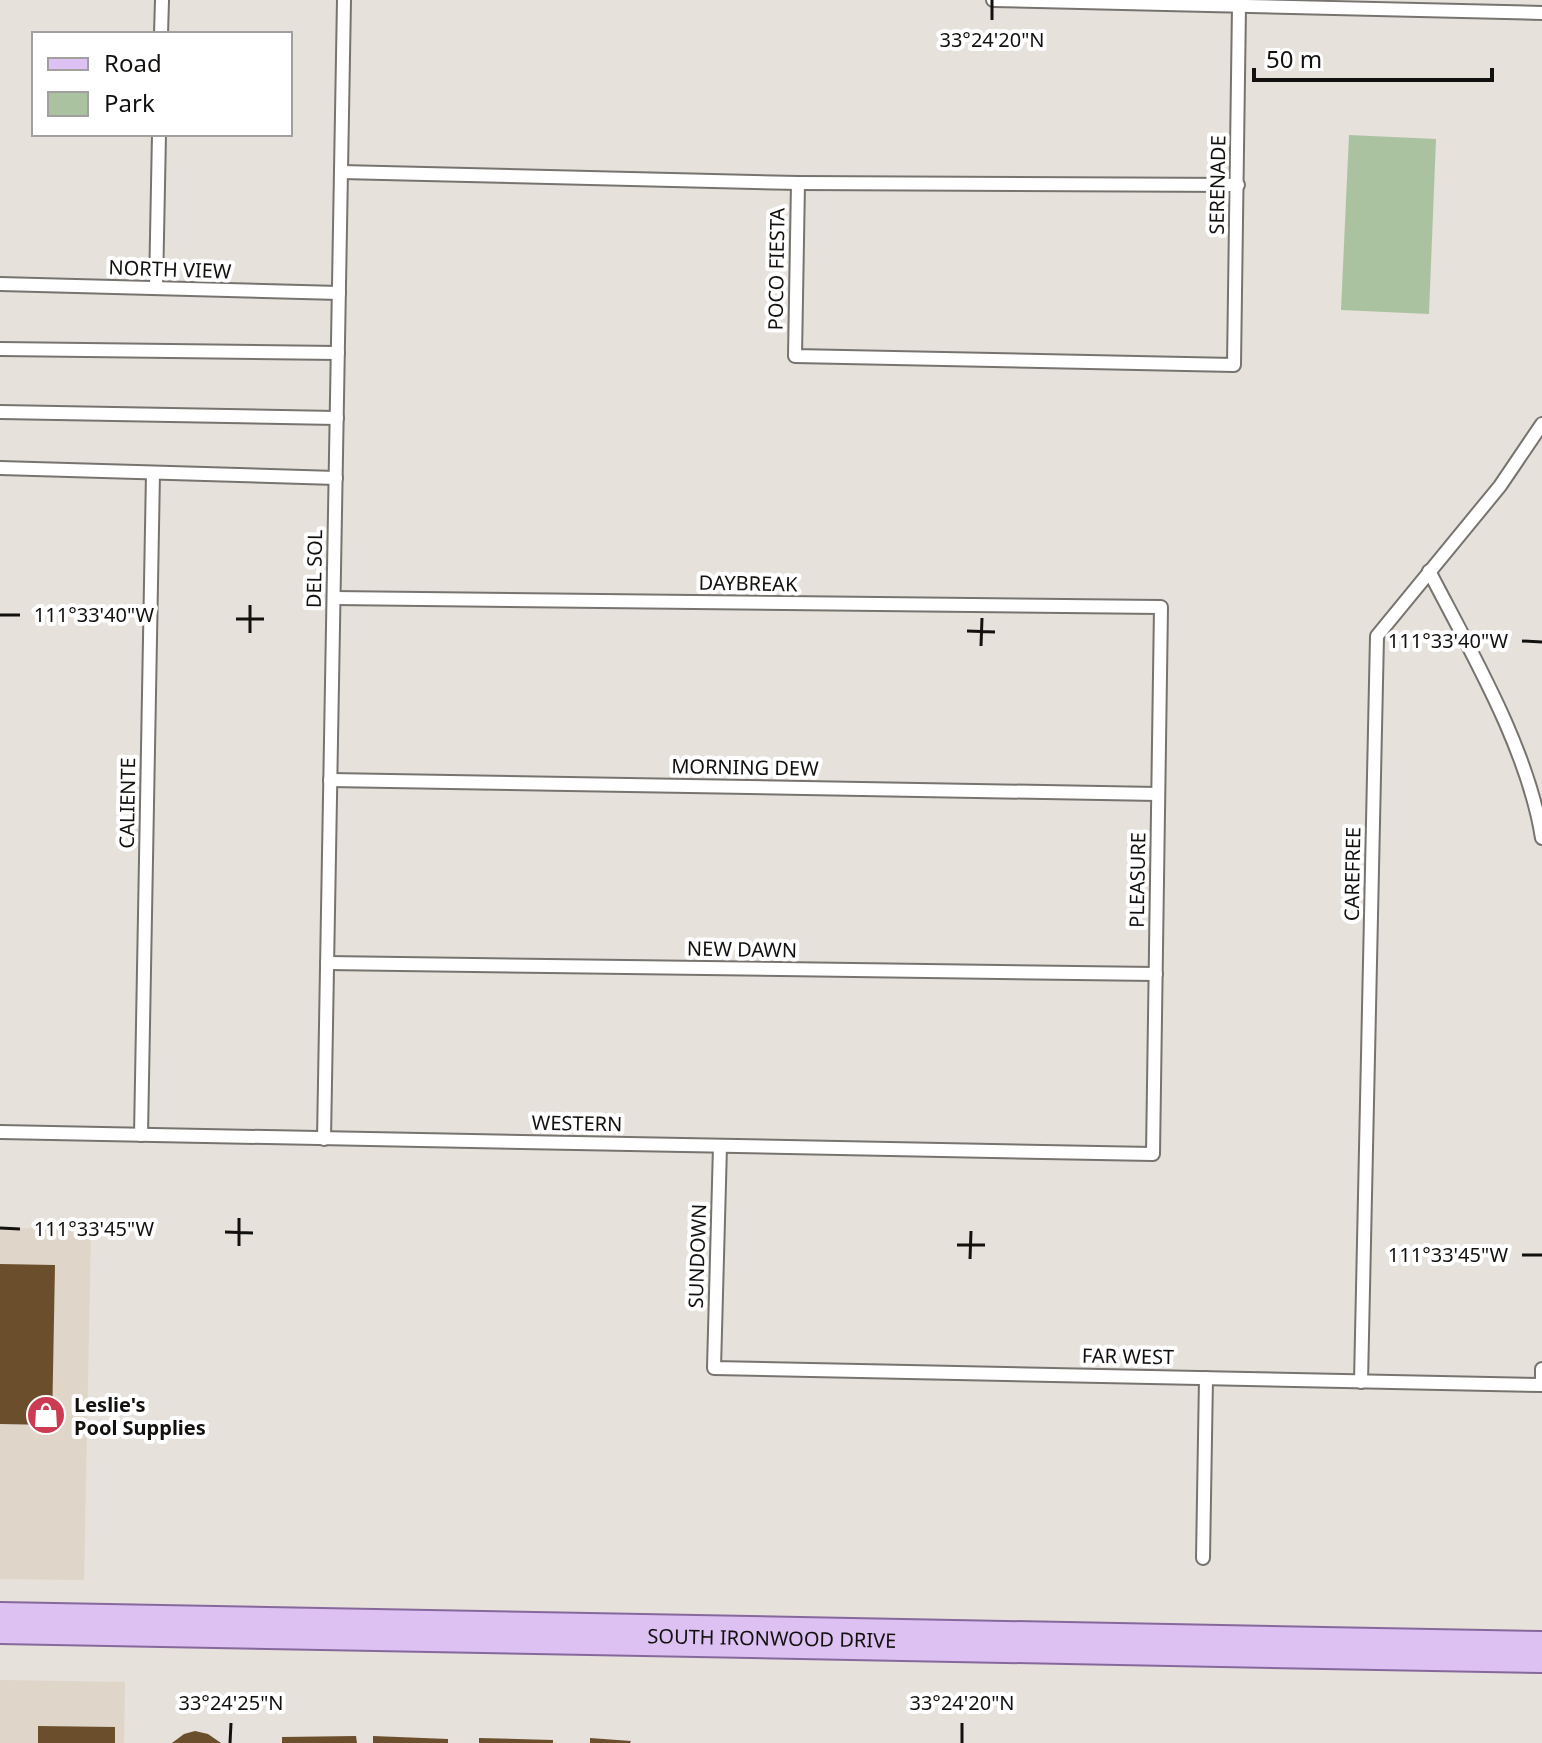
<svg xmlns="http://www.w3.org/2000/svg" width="1542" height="1743" viewBox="0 0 1542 1743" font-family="'Noto Sans',sans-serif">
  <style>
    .built { fill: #dfd5c9 }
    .green { fill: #abc2a1 }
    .building { fill: #6b4f2c }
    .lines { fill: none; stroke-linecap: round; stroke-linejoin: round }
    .lane-casing { stroke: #77736e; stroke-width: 16 }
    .primary-casing { stroke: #86689d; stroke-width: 44 }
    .lane { stroke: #fff; stroke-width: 12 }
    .primary { stroke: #dcc1f2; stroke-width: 40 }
    .ticks { fill: none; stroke: #13110f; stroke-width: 3 }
    .labels { text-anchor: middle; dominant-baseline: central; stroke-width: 8; stroke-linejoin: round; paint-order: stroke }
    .street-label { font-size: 20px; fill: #13110f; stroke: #fff }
    .poi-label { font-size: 20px; font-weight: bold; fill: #13110f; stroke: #fff; text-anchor: start }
    .ticks-label { font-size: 20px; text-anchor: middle; fill: #13110f; stroke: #fff; stroke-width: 8; stroke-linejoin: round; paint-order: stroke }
  </style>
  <rect width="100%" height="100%" fill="#e6e1db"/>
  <g class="built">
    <polygon points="0,1228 91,1229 84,1580 0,1579"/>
    <polygon points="0,1680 125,1682 124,1743 0,1743"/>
  </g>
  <polygon class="green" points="1349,135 1436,139 1429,314 1341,310"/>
  <g class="building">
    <polygon points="0,1264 55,1265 52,1425 0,1424"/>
    <polygon points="38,1726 115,1727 115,1743 38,1743"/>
    <polygon points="195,1731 208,1734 221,1743 172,1743 184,1734"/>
    <polygon points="356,1736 357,1743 282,1743 282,1737"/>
    <polygon points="373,1736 448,1739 448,1743 373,1743"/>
    <polygon points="479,1738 553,1740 553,1743 479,1743"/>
    <polygon points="590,1738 631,1741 630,1743 590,1743"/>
  </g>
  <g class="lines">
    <g class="lane-casing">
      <g id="lane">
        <polyline points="993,0 1542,13"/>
        <polyline points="161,34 162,0"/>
        <polyline points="341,172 798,183 1238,185"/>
        <polyline points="798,183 795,356 1234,365 1239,6"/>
        <polyline points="0,284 339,293"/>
        <polyline points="156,288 159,134"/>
        <polyline points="0,349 338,353"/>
        <polyline points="0,412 337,418"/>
        <polyline points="0,468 336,478"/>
        <path d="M1429,571C1471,652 1528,749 1542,838"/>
        <polyline points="330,780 1158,794"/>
        <polyline points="327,963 1156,974"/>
        <polyline points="0,1132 1153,1154 1161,607 334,598"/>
        <polyline points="141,1135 153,473"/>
        <polyline points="324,1139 344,0"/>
        <polyline points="720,1146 714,1368 1542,1385 1542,1369"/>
        <polyline points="1361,1382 1377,636 1500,486 1542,424"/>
        <polyline points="1203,1558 1206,1378"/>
      </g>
    </g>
    <g class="primary-casing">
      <g id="primary">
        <path id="s1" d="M0,1623L1542,1652"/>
      </g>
    </g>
    <use href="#lane" class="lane"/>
    <use href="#primary" class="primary"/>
  </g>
  <path class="ticks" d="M992,20V0M0,615H20M236,619H264M967,631L995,632M250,633V605M1522,641L1542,642M981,646L982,618M0,1228L20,1229M225,1232L253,1233M957,1245H985M239,1246V1218M1522,1255H1542M970,1259L971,1231M230,1743L231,1723M962,1743V1723"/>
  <defs>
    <g id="shop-disc" transform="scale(2)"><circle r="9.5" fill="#cb3b52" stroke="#fff"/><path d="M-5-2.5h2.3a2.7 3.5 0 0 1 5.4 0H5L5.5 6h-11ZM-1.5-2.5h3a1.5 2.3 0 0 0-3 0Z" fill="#fff"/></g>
  </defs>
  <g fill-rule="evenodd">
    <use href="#shop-disc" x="46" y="1415"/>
  </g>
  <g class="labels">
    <g class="street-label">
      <text transform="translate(1217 185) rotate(-89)">SERENADE</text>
      <text transform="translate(170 269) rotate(2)">NORTH VIEW</text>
      <text transform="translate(776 269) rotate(-89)">POCO FIESTA</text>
      <text transform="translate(314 569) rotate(-89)">DEL SOL</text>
      <text transform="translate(748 583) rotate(1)">DAYBREAK</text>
      <text transform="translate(745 767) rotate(1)">MORNING DEW</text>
      <text transform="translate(127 803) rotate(-89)">CALIENTE</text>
      <text transform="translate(1352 874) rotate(-89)">CAREFREE</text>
      <text transform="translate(1137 880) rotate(-89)">PLEASURE</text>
      <text transform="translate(742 949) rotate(1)">NEW DAWN</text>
      <text transform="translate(577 1123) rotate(1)">WESTERN</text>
      <text transform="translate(697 1256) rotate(-88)">SUNDOWN</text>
      <text transform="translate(1128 1356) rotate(1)">FAR WEST</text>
      <text stroke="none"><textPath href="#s1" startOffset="772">SOUTH IRONWOOD DRIVE</textPath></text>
    </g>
    <g class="poi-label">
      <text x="74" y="1404">Leslie's<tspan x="74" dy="23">Pool Supplies</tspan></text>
    </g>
  </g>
  <g class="ticks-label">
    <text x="992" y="47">33°24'20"N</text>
    <text x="94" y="622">111°33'40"W</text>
    <text x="1448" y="648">111°33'40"W</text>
    <text x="94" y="1236">111°33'45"W</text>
    <text x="1448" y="1262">111°33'45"W</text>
    <text x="231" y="1710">33°24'25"N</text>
    <text x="962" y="1710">33°24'20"N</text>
  </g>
  <rect x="32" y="32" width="260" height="104" fill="#ffffff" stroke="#a1a09f" stroke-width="2"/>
  <rect x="48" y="58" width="40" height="12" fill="#dcc1f2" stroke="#a1a09f" stroke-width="2"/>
  <text x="104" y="72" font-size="24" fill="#13110f">Road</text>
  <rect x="48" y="92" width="40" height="24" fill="#abc2a1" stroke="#a1a09f" stroke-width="2"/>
  <text x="104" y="112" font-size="24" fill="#13110f">Park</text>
  <path d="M1254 68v12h238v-12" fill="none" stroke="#13110f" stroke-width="4"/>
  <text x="1266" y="68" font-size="24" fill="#13110f" stroke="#ffffff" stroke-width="6" paint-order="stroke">50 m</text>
</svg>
